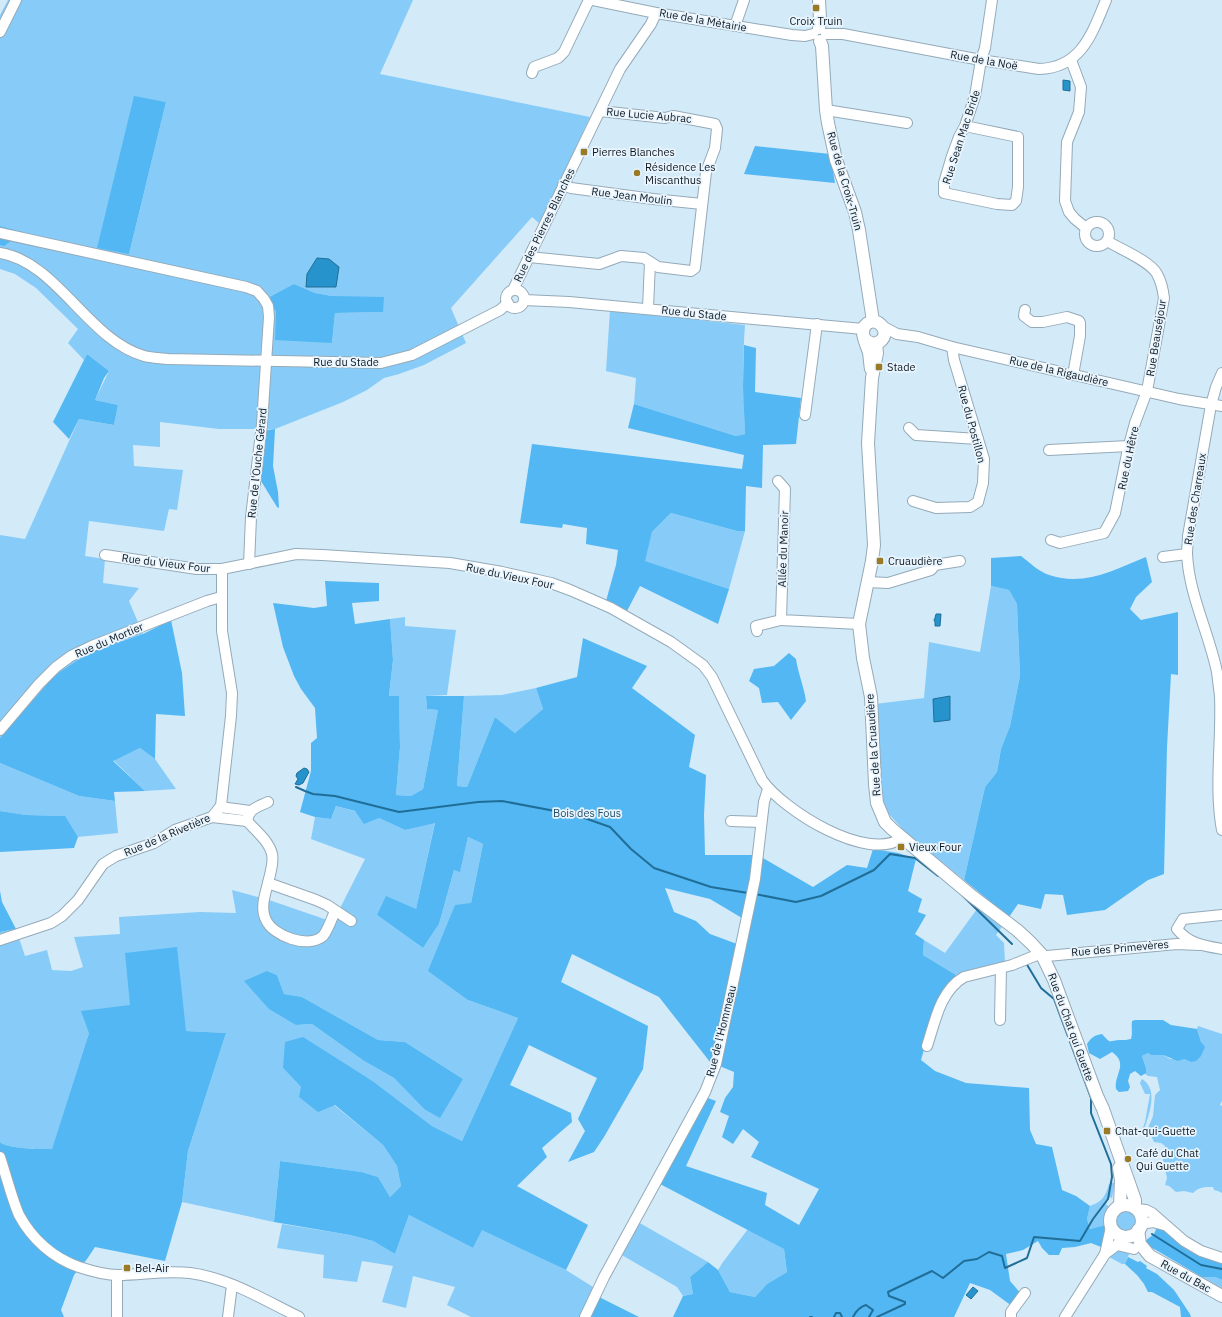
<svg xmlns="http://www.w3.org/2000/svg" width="1222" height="1317" viewBox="0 0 1222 1317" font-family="'IBM Plex Sans',sans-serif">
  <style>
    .green { fill: #87ccf8; fill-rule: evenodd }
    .forest { fill: #52b7f2 }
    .water { fill: #2693cc; stroke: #206e98 }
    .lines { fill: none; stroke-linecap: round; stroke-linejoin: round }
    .stream { stroke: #206e98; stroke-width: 2 }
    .minor-casing { stroke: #95aab8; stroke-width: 12 }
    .major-casing { stroke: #95aab8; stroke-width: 14 }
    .minor { stroke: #fff; stroke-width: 10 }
    .major { stroke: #fff; stroke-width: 12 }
    .poi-dot { fill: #9a7a24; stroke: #e8f5ff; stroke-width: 1.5 }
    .labels { text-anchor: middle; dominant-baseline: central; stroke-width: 3.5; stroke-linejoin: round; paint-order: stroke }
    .street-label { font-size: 11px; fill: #11191f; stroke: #e8f5ff }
    .poi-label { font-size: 11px; fill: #11191f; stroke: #e8f5ff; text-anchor: start }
    .park-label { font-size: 11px; fill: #244e67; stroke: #e8f5ff }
  </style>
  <rect width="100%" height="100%" fill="#d3eaf9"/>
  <g class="green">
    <path d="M8,0H413L380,74L590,117L540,224L532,217L451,308L466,343L424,365L399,374L384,378L367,390L343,402L275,429H219L160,422V447L133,445L134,466L183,470L177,510L169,509L164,531L89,521L85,556L105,559L103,583L139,588L129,601L143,634L90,652L55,675L0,738V535L25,539L79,419L114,425L118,405L95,400L109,371L87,354L84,360L68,343L78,329L36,288L15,274L0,269V245H4L22,232L0,226V15ZM134,97L166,102L129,254ZM294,284L315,293L332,296L383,312L335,313L332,343L277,325L276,312Z"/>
    <path d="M610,310L745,325C742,362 744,398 745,434L736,436L634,404L636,378L606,371Z"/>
    <polygon points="671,513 737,531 745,531 729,589 644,561 652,532"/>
    <polygon points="991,586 1009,590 1017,604 1020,676 1010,726 1001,749 997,772 985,787 964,880 905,832 888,813 878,786 875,704 924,698 929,642 980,652"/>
    <polygon points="405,617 405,626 456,630 447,695 426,696 427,709 438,710 423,789 411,796 396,795 400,747 399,696 389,697 393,660 390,619"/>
    <polygon points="536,688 543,709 515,733 495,717 467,787 457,786 464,696 502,695"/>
    <polygon points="140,748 155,759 176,789 145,791 113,760"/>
    <polygon points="0,763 79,796 115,801 118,833 78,837 64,816 26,815 0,811"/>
    <path d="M336,806L379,818L405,830L435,822L416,909L377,915L423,948L439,924L454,870L460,871L468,837L483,844L471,903L468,1000L518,1018L462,1141L432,1126L374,1082L343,1064L283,1068L301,1087L334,1105L383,1145L397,1166L401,1186L390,1197L378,1177L362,1172L280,1161L274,1222L182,1202L188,1151L226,1033L186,1031L131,1005L89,1033L52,1150C41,1149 7,1149 0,1142V932L16,929L25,956L47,950L52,970L71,971L83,967L74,937L120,934L119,917L200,912L236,913L232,890L269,900L333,922L365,859L311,839L315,817L331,819ZM267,971L277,975L284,994L302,997L378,1040L405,1042L463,1079L424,1109L394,1078L364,1061L312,1024L296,1025Z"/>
    <polygon points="985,898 1009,917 996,935 1004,943 1005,963 956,975 923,955 924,940 945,953"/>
    <path d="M1198,1026L1222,1034V1101L1220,1105L1222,1106V1193L1218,1191L1214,1190L1213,1187C1204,1187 1199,1187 1193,1193L1184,1191L1176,1192L1169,1186L1165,1185L1167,1178L1163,1160L1165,1146L1161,1143L1154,1142L1149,1131L1148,1128L1153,1116L1155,1095L1160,1090L1157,1077L1148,1076L1144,1073L1146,1068L1142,1056L1148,1053L1151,1055H1163L1170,1059H1184L1191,1062L1201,1042L1197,1029Z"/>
    <path d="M1142,1079C1160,1090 1148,1117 1143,1133H1141L1145,1122L1150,1094H1145L1140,1083Z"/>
    <path d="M1115,1182L1112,1198L1109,1197L1106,1204L1110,1208L1106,1215L1105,1225L1090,1229L1087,1219L1090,1206C1103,1201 1105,1197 1109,1184Z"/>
    <circle cx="1126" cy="1221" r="12"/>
    <polygon points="409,1215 473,1248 482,1229 566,1270 593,1287 591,1292 597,1296 588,1317 471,1317 447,1305 455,1287 413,1276 406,1308 382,1302 393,1266 362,1261 357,1282 323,1278 324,1255 277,1248 282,1224 350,1235 373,1241 395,1254"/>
    <polygon points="638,1222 708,1262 690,1277 693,1294 683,1296 677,1287 620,1254"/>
    <polygon points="748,1229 784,1249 787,1272 767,1284 755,1297 730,1292 718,1270 723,1262"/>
    <polygon points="1121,1250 1129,1254 1125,1264 1122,1264 1109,1257 1116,1251"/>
    <polygon points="1202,1277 1217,1277 1222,1280 1222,1288"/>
  </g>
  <g class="forest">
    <polygon points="134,96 166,102 129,254 97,248"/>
    <polygon points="755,146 830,154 835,183 744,174"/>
    <polygon points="0,226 23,232 4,246 0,245"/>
    <polygon points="294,284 315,293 332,296 384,297 383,312 335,313 332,343 275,340 276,312 270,297"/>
    <polygon points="744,345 756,348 755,392 801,398 796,444 763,445 762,488 746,486 745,531 737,531 671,513 652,532 645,561 729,589 718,624 640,586 627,611 606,601 616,565 618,550 586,544 587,528 563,524 562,528 520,523 532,444 742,469 744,455 628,428 634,404 736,436 745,434 743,387"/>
    <polygon points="87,354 109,371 104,378 95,400 118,405 114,425 79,419 69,439 53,422"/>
    <polygon points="275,429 273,466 278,492 279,508 277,507 261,481 267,430"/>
    <path d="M1021,556C1029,562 1039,572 1049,575C1084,587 1114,570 1146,557L1152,582L1136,597L1130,609L1141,620L1178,612V675L1171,674L1167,747L1164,874L1148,880L1105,910L1067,915L1063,895L1045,894L1041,909L1018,904L1009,917L964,880L985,787L997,772L1001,749L1010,726L1020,676L1017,604L1009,590L991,586V558Z"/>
    <polygon points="325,581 379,583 379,601 352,603 355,624 390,619 393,660 389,696 399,696 400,747 396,795 411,796 423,789 438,710 427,709 426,696 464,696 457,786 467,787 495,717 515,733 543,709 536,688 577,677 583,638 647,666 632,688 695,735 689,767 706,775 704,815 705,855 753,855 751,876 742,918 710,899 665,888 674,912 696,921 710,934 737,944 761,857 813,887 847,865 867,868 873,849 898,853 916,859 908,891 922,899 918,912 926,915 915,934 924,940 923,955 956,975 939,998 921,1060 935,1071 966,1083 1029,1088 1030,1130 1036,1144 1052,1147 1062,1190 1076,1196 1090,1206 1087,1219 1090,1229 1105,1225 1103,1242 1101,1247 1091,1243 1075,1247 1062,1248 1059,1255 1049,1255 1042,1248 1038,1241 1023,1250 1006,1254 1010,1281 1022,1295 1012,1306 990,1290 970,1283 954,1317 673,1317 683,1296 693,1294 690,1277 708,1262 718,1270 730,1292 755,1297 767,1284 787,1272 784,1249 660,1184 705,1097 716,1101 686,1166 767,1193 765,1205 799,1225 819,1189 751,1157 759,1142 743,1129 733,1144 722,1137 729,1116 720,1112 725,1098 733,1087 734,1072 710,1062 659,997 572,954 561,982 648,1026 643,1069 604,1137 594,1152 568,1162 585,1131 578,1119 597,1078 529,1045 510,1085 571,1113 572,1122 542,1148 547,1157 517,1186 588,1225 566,1270 482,1230 473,1248 409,1215 395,1254 373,1241 350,1235 274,1222 280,1161 362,1172 378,1177 390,1197 401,1186 397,1166 383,1145 335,1105 318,1112 299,1097 301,1087 283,1068 285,1042 303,1037 374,1082 432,1126 462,1141 518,1018 468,1000 428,971 455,905 471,903 483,844 468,837 460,872 454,870 439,924 423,948 377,915 386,896 416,909 435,823 405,830 379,818 364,824 355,811 336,806 331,819 315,817 300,812 311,771 311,743 317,738 315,708 301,689 294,676 283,647 273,603 314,608 327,606"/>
    <polygon points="171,620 182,673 185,716 156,714 155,759 140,748 113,761 145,791 114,792 115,801 79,796 0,763 0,738 55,675 90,652 143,634"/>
    <path d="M789,653L796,659C798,673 804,687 806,701L791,720L778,702L762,703L759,688L749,681L754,669L774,666Z"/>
    <polygon points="0,811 26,815 65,816 78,837 74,848 0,852"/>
    <polygon points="0,891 2,902 16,929 0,932"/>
    <path d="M177,947L186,1031L226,1033L188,1151L182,1202L165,1261L95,1247L87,1259L74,1275L61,1310L64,1317H0V1142C7,1149 41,1149 52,1149L89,1033L81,1011L130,1005L125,953Z"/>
    <polygon points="267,971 277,975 284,994 302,997 378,1040 405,1042 463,1079 440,1118 424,1109 394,1078 364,1061 312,1024 296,1025 269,1009 244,981"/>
    <path d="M1135,1020H1163L1171,1025L1197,1029L1201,1042L1205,1047L1201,1056L1196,1061L1191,1062L1184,1059L1178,1061L1163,1055H1151L1148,1053L1142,1056L1146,1068V1073L1141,1076L1135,1071L1130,1074L1128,1081L1130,1087L1128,1091L1119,1092L1116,1089C1114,1074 1129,1064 1112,1052L1100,1059L1089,1053L1087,1044C1091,1038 1094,1035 1102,1034C1111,1044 1108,1041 1120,1040C1124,1040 1127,1040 1131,1039C1133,1033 1131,1028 1132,1021Z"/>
    <path d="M1157,1227C1165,1230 1169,1236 1175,1240C1190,1250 1206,1256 1222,1261V1280L1216,1277H1202L1149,1246L1145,1241L1154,1234Z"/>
    <polygon points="1128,1257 1138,1262 1140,1261 1147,1266 1146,1268 1157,1274 1174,1290 1190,1314 1191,1317 1181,1317 1180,1307 1152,1292 1148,1292 1144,1284 1137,1275 1125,1264"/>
    <polygon points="597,1296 639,1317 588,1317"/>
  </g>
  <g class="water">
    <polygon points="1063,80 1070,81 1070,91 1063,90"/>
    <polygon points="317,258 329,259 339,267 336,287 306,287 307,274"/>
    <polygon points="936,614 941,614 940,626 935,626 935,622 934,620 935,618"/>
    <polygon points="950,696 950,720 934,722 933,699"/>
    <polygon points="304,768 307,769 309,772 303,783 299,785 295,784 298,779 296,776 297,773"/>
    <polygon points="973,1287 978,1291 971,1299 966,1295"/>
  </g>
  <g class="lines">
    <g class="stream">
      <polyline points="296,787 305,791 313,794 335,796 399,812 478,802 502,801 576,815 610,827 631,849 654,868 711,887 748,893"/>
      <polyline points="755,894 796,902 821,896 874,870 890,854 915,858 938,876"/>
      <polyline points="963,896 1012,944"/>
      <polyline points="1152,1234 1201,1265 1222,1269"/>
      <polyline points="810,1317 812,1317"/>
      <polyline points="834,1317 836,1313 840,1313 842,1317"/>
      <path d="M853,1317C856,1311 859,1307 866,1305L873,1310L869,1317"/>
      <polyline points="877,1317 905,1304 905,1302 889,1296 888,1292 932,1271 943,1278 964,1261 977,1259 989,1252 1002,1256 1005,1268 1027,1258 1034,1237 1080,1241 1093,1219 1108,1199 1112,1177 1111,1164 1091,1113 1091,1098 1054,999 1041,988 1026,963"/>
    </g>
    <g class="minor-casing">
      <g id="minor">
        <polyline points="593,0 656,13 792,35 805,36 813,34"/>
        <polyline points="735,26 744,0"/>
        <polyline points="0,32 16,0"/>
        <path d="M826,34H843L981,60L1039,69C1081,68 1092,34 1106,0"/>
        <polyline points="1071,60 1081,87 1079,112 1067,142 1065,201 1069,212 1075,219 1086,228"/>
        <polyline points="532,73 534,67 558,58 564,52 589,0"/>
        <polyline points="826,110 907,123"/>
        <polyline points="965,126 1018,137 1018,187 1016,201 1012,205 997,204 944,193 944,183 952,156 959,137 965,126 975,96 981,60 985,48 992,0"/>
        <polyline points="563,185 571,188 653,199 702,204"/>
        <circle cx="1097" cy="234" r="12"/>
        <polyline points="0,233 246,287 257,291 264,299 268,306 269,317 262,424 251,517 249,564"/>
        <path d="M0,253C57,262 87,339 144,356C151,358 160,358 168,359L381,363L412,355L500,310L508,303"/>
        <polyline points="529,257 599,264 621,256 644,258 658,267 691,271 695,268 706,172 715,148 717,129 715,124 673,116 665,118 600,111"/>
        <polyline points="513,290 620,69 651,24 656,13"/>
        <circle cx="515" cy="299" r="9"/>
        <polyline points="524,300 569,302 863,329"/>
        <polyline points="648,308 650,262"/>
        <polyline points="1025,310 1024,316 1032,322 1043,322 1067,317 1079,321 1080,323 1080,336 1073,375"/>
        <polyline points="882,326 897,334 918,337 952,347 1179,399 1222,406"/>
        <path d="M1222,373L1216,387L1211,405L1188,536C1188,542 1187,548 1187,554C1189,595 1209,633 1217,672C1218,680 1219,688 1220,696C1222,740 1214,787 1222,830"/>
        <polyline points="805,415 817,324"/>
        <polyline points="909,428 916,435 978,439"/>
        <polyline points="1049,450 1129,446"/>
        <polyline points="778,481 785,489 781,620 859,624"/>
        <polyline points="913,501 936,508 970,507 978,502 983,483 984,459 954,360 952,347"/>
        <path d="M1051,540L1060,543L1104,533L1115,513L1128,449L1135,423L1147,391L1164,298C1163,290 1161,281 1157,274C1150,261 1120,249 1107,241"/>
        <path d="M105,555L197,569H222L296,554L322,555L450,563L502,572L551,583L570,590L611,608L671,642L703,665L712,677L762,780C783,810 867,863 902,838"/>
        <polyline points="1163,557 1187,554"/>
        <polyline points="868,582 888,583 931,570 935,565 960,561"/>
        <polyline points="757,631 756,626 781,620"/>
        <polyline points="0,730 39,684 56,667 71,656 92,646 207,601 221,597"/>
        <polyline points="220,807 250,811"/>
        <path d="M212,817L247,821C255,830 269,841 272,854C274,863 270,874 268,883L316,900L327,905L351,921"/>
        <path d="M247,821C249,808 258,807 268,802"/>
        <polyline points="731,821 761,822"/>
        <path d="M268,883C265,895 260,908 266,920C273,936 308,949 323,936C328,930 332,918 335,911"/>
        <path d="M1222,915L1183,919L1177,929C1189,944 1204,946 1222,949"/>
        <polyline points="0,940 51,923 62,916 78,900 103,864 116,856 154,843 175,830 212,817 221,806 231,716 232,693 222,631 222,569"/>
        <polyline points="1000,1020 1001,968"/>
        <path d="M927,1046C935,1022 940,991 964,977L1012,965L1037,955L1047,956L1177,944L1199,945"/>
        <path d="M0,1157C6,1175 12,1199 19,1215C32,1239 53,1258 79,1267C91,1271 105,1275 118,1275C142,1275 166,1270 190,1273C229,1278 264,1300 299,1317"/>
        <polyline points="1136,1209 1146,1210 1152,1213 1184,1241 1201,1251 1222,1258"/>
        <polyline points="1141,1224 1153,1222 1164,1225"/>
        <polyline points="1117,1245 1134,1249"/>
        <polyline points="1105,1254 1111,1227"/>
        <polyline points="117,1276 117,1317"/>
        <polyline points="228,1317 232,1285"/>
        <polyline points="585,1317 604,1277 705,1092 716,1064 755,879 764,802 768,789"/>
        <polyline points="1011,1317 1011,1312 1025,1293"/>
        <polyline points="1065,1317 1105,1254 1117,1245 1123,1237"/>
      </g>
    </g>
    <g class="major-casing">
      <g id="major">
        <polyline points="819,0 820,19 819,28"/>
        <polyline points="820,41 822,46 826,110 828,123 836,160 855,212 859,230 873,321"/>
        <path d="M864,338C875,352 892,336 881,325C878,322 874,321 870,322C856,328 867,344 869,353C870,358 870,364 871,369"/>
        <polyline points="876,344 877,353 872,378 868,443 874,545 872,561 859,624 863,658 871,697 875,784 877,803 885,822 892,829 972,896 1017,930 1031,943 1042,955 1054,980 1097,1096 1103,1109 1135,1200 1135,1207"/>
        <polyline points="1119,1168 1121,1180 1120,1206"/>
        <circle cx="1126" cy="1221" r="16"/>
        <polyline points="1138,1230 1140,1244 1150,1256 1222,1296"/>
      </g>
    </g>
    <use href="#minor" class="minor"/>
    <use href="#major" class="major"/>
  </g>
  <g class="poi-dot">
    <rect x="812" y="4" width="8" height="8" rx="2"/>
    <rect x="580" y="148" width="8" height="8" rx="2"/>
    <circle cx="637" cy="173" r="4"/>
    <rect x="875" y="363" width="8" height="8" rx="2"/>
    <rect x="876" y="557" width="8" height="8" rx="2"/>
    <rect x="897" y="843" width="8" height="8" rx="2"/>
    <rect x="1103" y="1127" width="8" height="8" rx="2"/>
    <circle cx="1128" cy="1159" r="4"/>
    <rect x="123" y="1264" width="8" height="8" rx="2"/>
  </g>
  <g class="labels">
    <g class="street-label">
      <text transform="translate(703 20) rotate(10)">Rue de la Métairie</text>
      <text transform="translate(984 60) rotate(10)">Rue de la Noë</text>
      <text transform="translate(649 115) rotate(5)">Rue Lucie Aubrac</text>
      <text transform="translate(961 137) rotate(-72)">Rue Sean Mac Bride</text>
      <text transform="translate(845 181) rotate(74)">Rue de la Croix-Truin</text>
      <text transform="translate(632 196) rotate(7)">Rue Jean Moulin</text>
      <text transform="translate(544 225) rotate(-64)">Rue des Pierres Blanches</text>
      <text transform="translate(694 313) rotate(6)">Rue du Stade</text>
      <text transform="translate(1156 338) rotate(-81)">Rue Beauséjour</text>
      <text x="346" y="362">Rue du Stade</text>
      <text transform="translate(1059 371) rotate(13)">Rue de la Rigaudière</text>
      <text transform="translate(972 424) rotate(75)">Rue du Postillon</text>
      <text transform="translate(1128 458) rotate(-78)">Rue du Hêtre</text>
      <text transform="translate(257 463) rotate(-84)">Rue de l'Ouche Gérard</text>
      <text transform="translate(1195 499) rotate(-81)">Rue des Charreaux</text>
      <text transform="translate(783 549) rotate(-88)">Allée du Manoir</text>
      <text transform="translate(166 563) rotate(7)">Rue du Vieux Four</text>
      <text transform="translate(510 576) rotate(12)">Rue du Vieux Four</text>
      <text transform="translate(109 640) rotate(-23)">Rue du Mortier</text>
      <text transform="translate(873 745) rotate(-94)">Rue de la Cruaudière</text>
      <text transform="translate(167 835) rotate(-23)">Rue de la Rivetière</text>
      <text transform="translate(1120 948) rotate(-5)">Rue des Primevères</text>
      <text transform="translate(1071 1027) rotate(70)">Rue du Chat qui Guette</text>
      <text transform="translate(721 1031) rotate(-76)">Rue de l'Hommeau</text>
      <text transform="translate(1186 1276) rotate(29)">Rue du Bac</text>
    </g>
    <g class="poi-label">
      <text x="816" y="21" text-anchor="middle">Croix Truin</text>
      <text x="592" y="152">Pierres Blanches</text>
      <text x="645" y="167">Résidence Les<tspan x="645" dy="13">Miscanthus</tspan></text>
      <text x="887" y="367">Stade</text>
      <text x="888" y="561">Cruaudière</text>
      <text x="909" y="847">Vieux Four</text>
      <text x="1115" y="1131">Chat-qui-Guette</text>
      <text x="1136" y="1153">Café du Chat<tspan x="1136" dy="13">Qui Guette</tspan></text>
      <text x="135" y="1268">Bel-Air</text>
    </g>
    <g class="park-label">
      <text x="587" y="813">Bois des Fous</text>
    </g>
  </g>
</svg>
